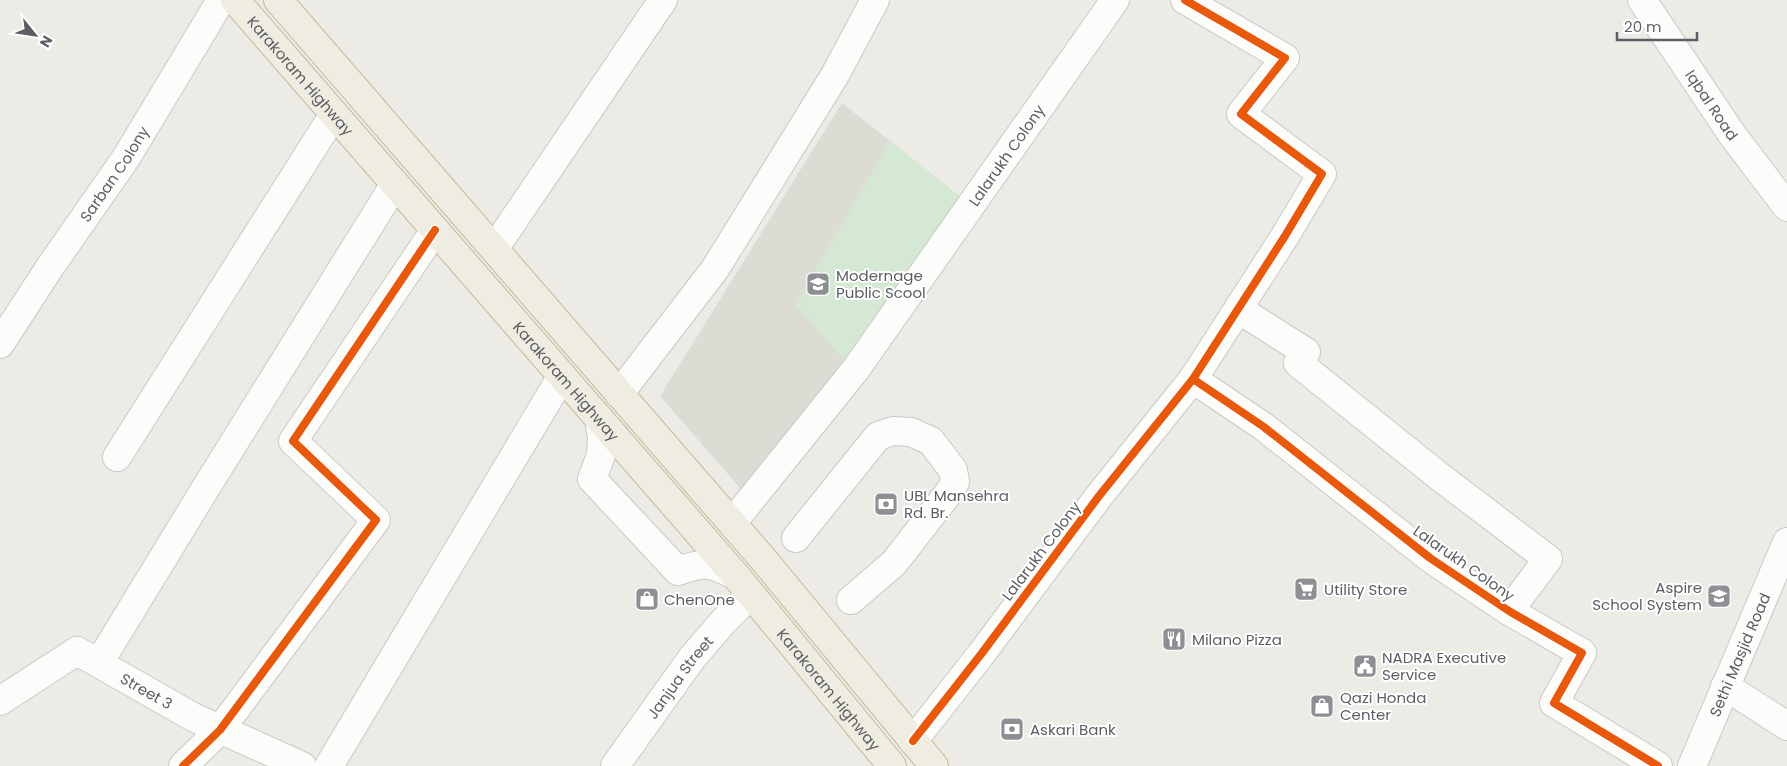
<svg xmlns="http://www.w3.org/2000/svg" width="1787" height="766" viewBox="0 0 1787 766" font-family="Poppins,sans-serif">
  <style>
    .education { fill: #dcdbd4 }
    .green { fill: #d4e8d3 }
    .lines { fill: none; stroke-linecap: round; stroke-linejoin: round }
    .minor-casing { stroke: #c8c9c8; stroke-width: 30 }
    .highway-casing { stroke: #c3b994; stroke-width: 30 }
    .minor { stroke: #fcfcfb; stroke-width: 28 }
    .highway { stroke: #efede1; stroke-width: 28 }
    .cycleway-casing { stroke: #fff; stroke-width: 11 }
    .cycleway { stroke: #e8590c; stroke-width: 8 }
    .labels { text-anchor: middle; dominant-baseline: central; stroke-width: 4; stroke-linejoin: round; paint-order: stroke }
    .street-label { font-size: 15px; fill: #5c5e64; stroke: #fff }
    .poi-label { font-size: 15px; fill: #5c5e64; stroke: #fff; text-anchor: start }
  </style>
  <rect width="100%" height="100%" fill="#ecebe6"/>
  <polygon class="education" points="842,103 963,199 759,510 660,396"/>
  <polygon class="green" points="890,141 963,199 852,369 795,305"/>
  <g class="lines">
    <g class="minor-casing">
      <g id="minor">
        <path id="s1" d="M1642,0L1731,133L1787,207"/>
        <polyline points="494,249 663,0"/>
        <polyline points="1238,309 1306,352 1298,363 1440,477 1548,559 1509,611"/>
        <path id="s2" d="M0,344L50,267L126,158L221,0"/>
        <polyline points="1193,379 1264,427 1430,558 1509,611 1582,653 1554,703 1658,766"/>
        <polyline points="619,394 715,269 835,75 875,0"/>
        <path d="M599,419L602,437L601,455L592,479L678,571C705,562 710,562 736,576"/>
        <polyline points="117,457 334,114"/>
        <path id="s3" d="M732,523L856,369L1115,0"/>
        <polyline points="796,538 878,436 893,431 911,432 931,441 953,470 955,482 950,491 894,563 851,600"/>
        <polyline points="99,663 202,494 395,184"/>
        <polyline points="1725,686 1787,726"/>
        <path id="s4" d="M0,701L77,651L193,717L302,766"/>
        <polyline points="913,741 982,653 1099,496 1193,379 1285,236 1322,174 1241,114 1285,58 1185,0"/>
        <polyline points="183,766 220,730 376,520 293,441 435,230"/>
        <polyline points="329,766 562,376"/>
        <path id="s5" d="M615,766L692,658L723,622L750,595"/>
        <path id="s6" d="M1692,766L1787,542"/>
      </g>
    </g>
    <g class="highway-casing">
      <g id="highway">
        <path id="s7" d="M235,0L736,576L892,766"/>
        <polyline points="278,0 763,559 934,766"/>
      </g>
    </g>
    <use href="#minor" class="minor"/>
    <use href="#highway" class="highway"/>
    <g class="cycleway-casing">
      <g id="cycleway">
        <polyline points="1193,379 1264,427 1430,558 1509,611 1582,653 1554,703 1658,766"/>
        <polyline points="913,741 982,653 1099,496 1193,379 1285,236 1322,174 1241,114 1285,58 1185,0"/>
        <polyline points="183,766 220,730 376,520 293,441 435,230"/>
      </g>
    </g>
    <use href="#cycleway" class="cycleway"/>
  </g>
  <defs>
    <g id="school-square" transform="scale(1.25)"><rect x="-9" y="-9" width="18" height="18" rx="4" fill="#8e8f92" stroke="#fff"/><path d="M0-5L7-2L0 1L-7-2ZM-4 1L0 2.5L4 1V4Q0 6-4 4Z" fill="#fff"/></g>
    <g id="bank-square" transform="scale(1.25)"><rect x="-9" y="-9" width="18" height="18" rx="4" fill="#8e8f92" stroke="#fff"/><path d="M-6-4H6V4H-6ZM0-2.3a2.3 2.3 0 1 0 0 4.6a2.3 2.3 0 1 0 0-4.6Z" fill="#fff"/></g>
    <g id="supermarket-square" transform="scale(1.25)"><rect x="-9" y="-9" width="18" height="18" rx="4" fill="#8e8f92" stroke="#fff"/><path d="M-6-5.5h2.5l.6 2H6L4.5 2H-2.5L-4.4-4H-6ZM-1.5 3.2a1.3 1.3 0 1 0 .1 0ZM3 3.2a1.3 1.3 0 1 0 .1 0Z" fill="#fff"/></g>
    <g id="shop-square" transform="scale(1.25)"><rect x="-9" y="-9" width="18" height="18" rx="4" fill="#8e8f92" stroke="#fff"/><path d="M-5-2.5h2.3a2.7 3.5 0 0 1 5.4 0H5L5.5 6h-11ZM-1.5-2.5h3a1.5 2.3 0 0 0-3 0Z" fill="#fff"/></g>
    <g id="restaurant-square" transform="scale(1.25)"><rect x="-9" y="-9" width="18" height="18" rx="4" fill="#8e8f92" stroke="#fff"/><path d="M-5-6h1v4h1v-4h1v4h1v-4h1v5L-1.5 .5V6h-2V.5L-5-1ZM5-6V6H3V1.5H1.5Q1.5-4 5-6Z" fill="#fff"/></g>
    <g id="civic-square" transform="scale(1.25)"><rect x="-9" y="-9" width="18" height="18" rx="4" fill="#8e8f92" stroke="#fff"/><path d="M-.6-6.5H3V-4.5H.6V-3L4-1V1h2V6H-6V1h2V-1L-.6-3ZM-1.2 2.5V6h2.4V2.5Z" fill="#fff"/></g>
  </defs>
  <g fill-rule="evenodd">
    <use href="#school-square" x="818" y="284"/>
    <use href="#bank-square" x="886" y="504"/>
    <use href="#supermarket-square" x="1306" y="589"/>
    <use href="#school-square" x="1719" y="596"/>
    <use href="#shop-square" x="647" y="599"/>
    <use href="#restaurant-square" x="1174" y="639"/>
    <use href="#civic-square" x="1365" y="666"/>
    <use href="#shop-square" x="1322" y="706"/>
    <use href="#bank-square" x="1012" y="729"/>
  </g>
  <g class="labels">
    <g class="street-label">
      <text stroke="none"><textPath href="#s7" startOffset="100">Karakoram Highway</textPath></text>
      <text stroke="none"><textPath href="#s1" startOffset="126">Iqbal Road</textPath></text>
      <text stroke="none"><textPath href="#s3" startOffset="459">Lalarukh Colony</textPath></text>
      <text stroke="none"><textPath href="#s2" startOffset="205">Sarban Colony</textPath></text>
      <text stroke="none"><textPath href="#s7" startOffset="505">Karakoram Highway</textPath></text>
      <text transform="translate(1041 551) rotate(-53)">Lalarukh Colony</text>
      <text transform="translate(1464 563) rotate(35)">Lalarukh Colony</text>
      <text stroke="none"><textPath href="#s6" startOffset="121">Sethi Masjid Road</textPath></text>
      <text stroke="none"><textPath href="#s5" startOffset="110">Janjua Street</textPath></text>
      <text stroke="none"><textPath href="#s7" startOffset="910">Karakoram Highway</textPath></text>
      <text stroke="none"><textPath href="#s4" startOffset="172">Street 3</textPath></text>
    </g>
    <g class="poi-label">
      <text x="836" y="275">Modernage<tspan x="836" dy="17">Public Scool</tspan></text>
      <text x="904" y="495">UBL Mansehra<tspan x="904" dy="17">Rd. Br.</tspan></text>
      <text x="1702" y="587" text-anchor="end">Aspire<tspan x="1702" dy="17">School System</tspan></text>
      <text x="1324" y="589">Utility Store</text>
      <text x="664" y="599">ChenOne</text>
      <text x="1192" y="639">Milano Pizza</text>
      <text x="1382" y="657">NADRA Executive<tspan x="1382" dy="17">Service</tspan></text>
      <text x="1340" y="697">Qazi Honda<tspan x="1340" dy="17">Center</tspan></text>
      <text x="1030" y="729">Askari Bank</text>
    </g>
  </g>
  <g transform="translate(35 35) rotate(120)" stroke="#ffffff" stroke-width="4" paint-order="stroke">
  <path d="M0-4L9 19L0 12L-9 19Z" fill="#5c5e64"/>
  <text y="-8" font-size="14" font-weight="bold" text-anchor="middle" fill="#5c5e64">N</text>
  </g>
  <path d="M1617 32v8h80v-8" fill="none" stroke="#5c5e64" stroke-width="2.5"/>
  <text x="1624" y="32" font-size="15" fill="#5c5e64" stroke="#ffffff" stroke-width="4" paint-order="stroke">20 m</text>
</svg>
